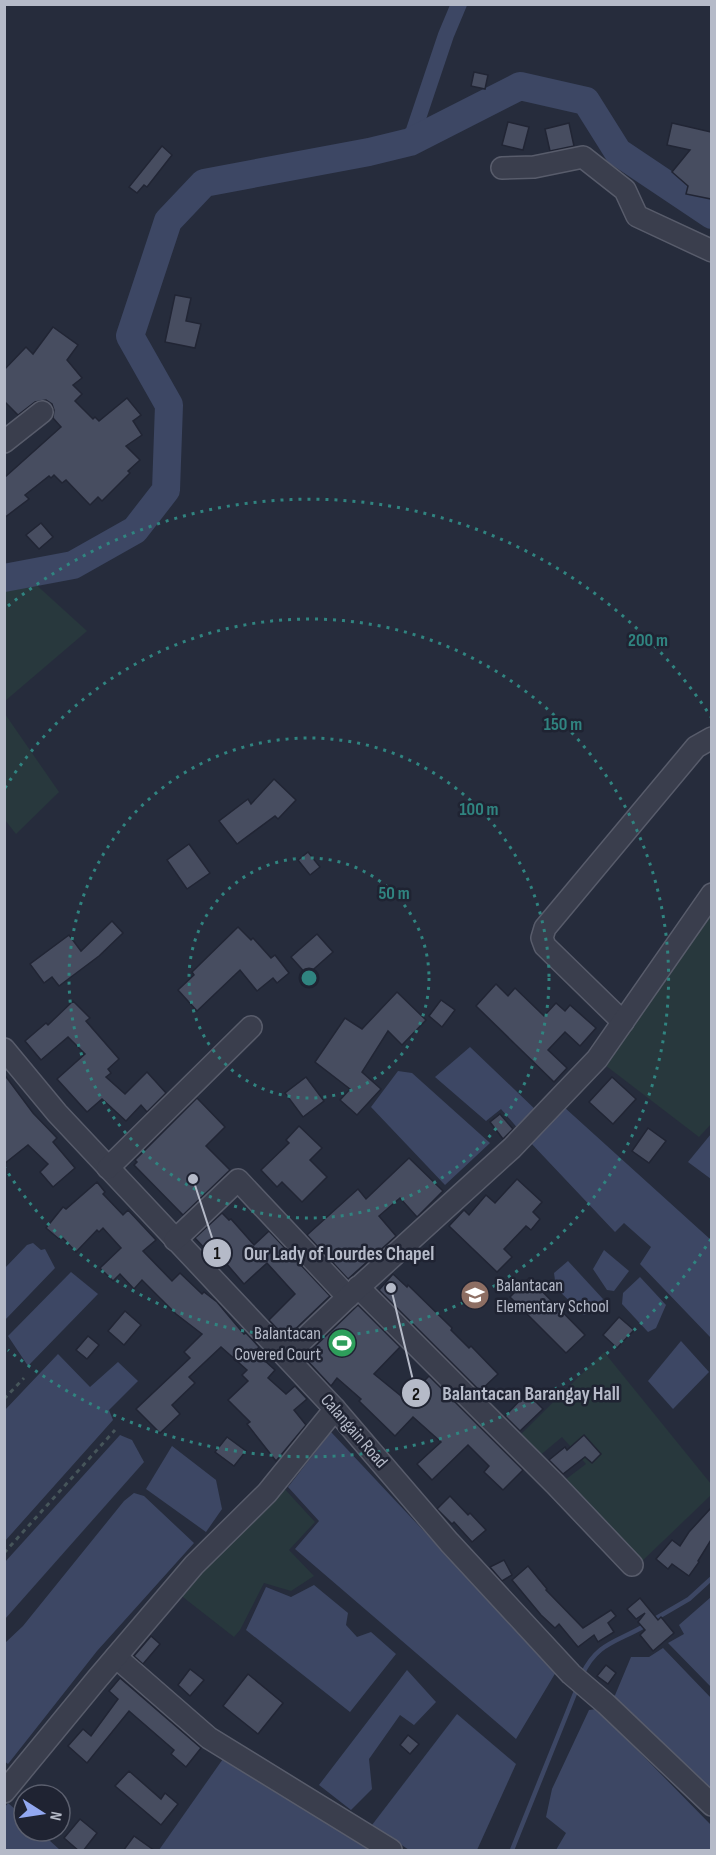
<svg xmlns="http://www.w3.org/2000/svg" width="716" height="1855" viewBox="0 0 716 1855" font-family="'Sofia Sans Condensed',sans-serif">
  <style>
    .green { fill: #28383d }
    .water { fill: #3d4764 }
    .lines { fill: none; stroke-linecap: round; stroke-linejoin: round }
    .stream { stroke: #3d4764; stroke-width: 4.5 }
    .canal { stroke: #3d4764; stroke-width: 16 }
    .river { stroke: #3d4764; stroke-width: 28 }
    .building { fill: #474d60; stroke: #212534; stroke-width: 1.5 }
    .minor-casing { stroke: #585c6b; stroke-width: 24 }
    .path { stroke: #46555a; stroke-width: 3; stroke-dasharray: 4.5 4.5; stroke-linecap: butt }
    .minor { stroke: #3a3e4d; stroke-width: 21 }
    .ring { fill: none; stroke: #308480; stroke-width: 3; stroke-dasharray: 3 6 }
    .labels { text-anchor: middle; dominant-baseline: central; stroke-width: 5; stroke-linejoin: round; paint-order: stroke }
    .poi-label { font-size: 18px; fill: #b5bac8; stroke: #1f2332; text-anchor: start }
    .street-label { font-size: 18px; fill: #b5bac8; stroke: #1f2332 }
    .centre { fill: #308480; stroke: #1f2332; stroke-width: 3 }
    .ring-label { font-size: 18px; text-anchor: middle; font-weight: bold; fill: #308480; stroke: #1f2332; stroke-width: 5; stroke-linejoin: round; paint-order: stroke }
    .leader { fill: none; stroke: #b5bac8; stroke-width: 2 }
    .callout-dot { fill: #b5bac8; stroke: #1f2332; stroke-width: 2 }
    .mark-label { font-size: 18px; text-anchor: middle; font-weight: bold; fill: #111 }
    .callout-label { font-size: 20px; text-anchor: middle; font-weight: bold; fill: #b5bac8; stroke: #1f2332; stroke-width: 5; stroke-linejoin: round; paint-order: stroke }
  </style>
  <rect width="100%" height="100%" fill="#262c3c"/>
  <g class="green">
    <polygon points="32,581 87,631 5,701 5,585"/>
    <polygon points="5,714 59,792 16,834 5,820"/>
    <polygon points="711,907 711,1124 699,1137 605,1065"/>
    <polygon points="604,1352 711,1484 711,1495 639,1564 561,1483 586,1464 562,1437 538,1457 516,1439"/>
    <polygon points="281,1485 315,1522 289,1550 314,1576 291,1591 264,1583 240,1630 234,1637 179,1594"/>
  </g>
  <g class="water">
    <polygon points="470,1047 539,1113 520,1131 501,1109 486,1121 435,1077"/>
    <polygon points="398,1071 412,1073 490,1143 445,1185 371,1107"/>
    <polygon points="564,1107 711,1240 711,1338 640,1264 651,1247 624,1223 615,1232 530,1142"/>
    <polygon points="711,1134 711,1179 688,1162"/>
    <polygon points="33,1243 41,1250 45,1249 55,1268 5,1320 5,1268 27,1245"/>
    <polygon points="604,1250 629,1271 614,1291 607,1290 593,1269"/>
    <polygon points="568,1261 603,1299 594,1311 584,1315 556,1288 554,1273"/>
    <polygon points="71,1272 98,1294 28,1366 8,1336"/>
    <polygon points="640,1277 666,1305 656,1328 648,1332 622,1304 623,1293"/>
    <polygon points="681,1341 709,1372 673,1409 648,1381"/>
    <polygon points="58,1354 90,1387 118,1362 138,1381 109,1410 113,1420 5,1541 5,1410"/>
    <polygon points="331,1432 556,1672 516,1739 295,1549 319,1521 288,1487"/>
    <polygon points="120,1435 132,1440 144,1462 5,1619 5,1562"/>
    <polygon points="172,1446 216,1480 222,1509 206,1532 146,1489"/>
    <polygon points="134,1493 144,1496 194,1543 97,1651 8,1764 4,1761 5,1643 23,1626 124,1501"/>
    <polygon points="314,1585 348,1613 346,1625 357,1637 371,1632 396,1654 350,1712 246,1630 266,1587 291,1597"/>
    <polygon points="711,1597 711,1687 668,1643 684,1634 679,1625"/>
    <polygon points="663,1648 711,1698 711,1798 613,1700 631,1657 649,1657"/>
    <polygon points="407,1670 436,1702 414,1725 400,1715 369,1759 372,1789 351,1810 319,1785"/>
    <polygon points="597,1709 711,1825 711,1850 556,1850 566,1833 546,1817 552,1789 589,1710"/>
    <polygon points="457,1714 516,1764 477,1850 409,1850 372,1825"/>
    <polygon points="225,1756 369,1850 159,1850"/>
    <polygon points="8,1803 24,1817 24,1831 39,1831 60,1850 5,1850 5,1807"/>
  </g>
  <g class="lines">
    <g class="stream">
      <polyline points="653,1620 689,1599 712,1578"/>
      <path d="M582,1675C597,1642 618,1642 646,1625"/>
      <polyline points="512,1850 578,1686"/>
    </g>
    <polyline class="canal" points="410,142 446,35 459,4"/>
    <polyline class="river" points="4,578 73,565 135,530 166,490 169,405 130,336 168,221 204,183 369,152 410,142 520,86 586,101 618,152 712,215"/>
  </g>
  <g class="building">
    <polygon points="474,72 488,75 485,89 471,86"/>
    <polygon points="508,122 529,127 523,150 502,145"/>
    <polygon points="569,123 574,146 550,151 545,129"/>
    <polygon points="672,123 711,132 711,199 686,194 688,186 672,172 690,150 667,145"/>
    <polygon points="162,146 172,155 147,187 144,185 137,193 129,187"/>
    <polygon points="175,295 191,298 186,321 201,324 195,348 165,342"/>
    <polygon points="53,327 78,345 67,360 82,378 73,385 82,394 75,401 93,419 95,417 99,421 127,398 141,415 133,421 142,435 126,446 140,460 128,471 130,473 102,501 98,497 90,505 66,480 62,483 54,475 51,478 49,476 25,495 29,499 4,518 4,478 61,427 53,418 54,410 52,404 46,400 35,402 18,415 4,401 4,370 26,347 33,354"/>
    <polygon points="41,523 53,537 39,549 26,535"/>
    <polygon points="274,779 296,800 278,819 275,816 237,844 219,821 248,799 251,804"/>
    <polygon points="189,844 210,873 187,889 167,860"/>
    <polygon points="308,852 320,867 310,875 298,860"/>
    <polygon points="112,921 123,933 99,956 59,986 52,977 44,983 30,964 69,935 81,951"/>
    <polygon points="238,927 251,940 253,938 271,958 275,955 289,973 277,983 273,978 257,991 240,970 197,1011 178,990 194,975 192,972"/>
    <polygon points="317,934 333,952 307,975 291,957"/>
    <polygon points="496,984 508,996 515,988 544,1016 556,1003 565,1011 570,1005 596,1028 580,1046 565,1032 548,1050 567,1068 554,1082 476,1006"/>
    <polygon points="397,992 426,1020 402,1045 388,1031 362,1072 381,1089 357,1115 340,1100 350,1089 315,1062 345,1018 362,1029"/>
    <polygon points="441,1000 455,1010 442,1027 429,1016"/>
    <polygon points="73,1001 90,1018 86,1021 119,1059 108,1069 111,1073 106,1077 125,1094 147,1072 166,1093 147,1112 141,1105 126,1121 102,1099 87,1112 57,1079 85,1054 68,1037 41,1060 25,1041 46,1023 48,1025"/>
    <polygon points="4,1074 33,1113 57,1138 53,1142 75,1168 53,1187 40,1172 48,1164 28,1145 4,1164"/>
    <polygon points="306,1077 324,1101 303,1117 285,1093"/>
    <polygon points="612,1077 636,1099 613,1124 589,1102"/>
    <polygon points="197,1098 225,1127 206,1146 230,1170 183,1215 134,1165 137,1162 135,1160"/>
    <polygon points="500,1114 513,1129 503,1139 490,1122"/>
    <polygon points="299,1126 322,1148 310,1160 327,1177 302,1202 282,1182 277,1187 261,1170 289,1143 286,1140"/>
    <polygon points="648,1128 666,1141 649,1163 632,1151"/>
    <polygon points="409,1158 443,1191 417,1217 400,1198 379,1216 396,1236 348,1279 307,1235 358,1189 366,1199"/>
    <polygon points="517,1179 542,1202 533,1212 540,1219 531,1230 526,1226 504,1249 512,1257 497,1272 449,1226 464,1210 469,1215 486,1195 495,1203"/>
    <polygon points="97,1182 105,1192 103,1194 123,1215 128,1210 156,1240 143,1251 172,1281 180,1273 202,1294 204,1292 217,1302 244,1334 246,1333 259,1347 255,1352 275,1370 268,1378 286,1394 295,1386 307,1399 294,1410 306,1425 276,1461 247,1424 250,1422 228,1400 248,1381 242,1375 247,1370 221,1347 189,1377 195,1383 172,1405 180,1414 160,1433 136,1409 190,1358 184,1352 202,1334 176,1314 142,1280 134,1289 120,1274 113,1281 100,1268 121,1248 103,1228 99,1232 97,1230 76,1252 61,1236 59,1239 46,1228 63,1207 66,1209"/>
    <polygon points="222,1213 229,1220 231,1219 254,1245 269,1231 330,1296 286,1338 269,1320 295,1294 267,1263 244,1284 213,1248 208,1252 195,1238"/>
    <polygon points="393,1274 407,1287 408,1285 452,1328 451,1330 469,1348 471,1346 498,1374 480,1391 379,1290"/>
    <polygon points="529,1278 585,1335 566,1353 510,1297"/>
    <polygon points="358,1305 400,1347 374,1374 406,1400 429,1376 523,1470 503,1490 484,1472 489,1466 468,1445 432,1480 417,1464 441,1442 413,1417 395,1436 359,1401 361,1399 337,1378 331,1386 304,1357"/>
    <polygon points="125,1311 141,1325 124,1345 108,1331"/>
    <polygon points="619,1317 634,1330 617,1348 603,1335"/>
    <polygon points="88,1336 99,1345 87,1359 76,1350"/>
    <polygon points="527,1393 543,1409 520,1431 505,1416"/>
    <polygon points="584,1435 601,1454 592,1463 585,1457 563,1474 549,1460 565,1447 567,1450"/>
    <polygon points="227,1437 246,1451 234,1466 215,1452"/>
    <polygon points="450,1496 468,1515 470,1513 486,1530 472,1542 454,1522 452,1524 437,1509"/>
    <polygon points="711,1508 711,1540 698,1561 699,1562 689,1576 672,1564 668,1569 656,1559 672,1540 680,1546 689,1532"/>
    <polygon points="504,1560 512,1575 502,1581 490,1567"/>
    <polygon points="528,1566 547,1589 546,1590 583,1628 611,1610 616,1616 608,1623 614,1632 598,1642 594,1635 578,1647 559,1624 555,1628 541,1615 512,1580"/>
    <polygon points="640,1598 658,1620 661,1617 674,1633 653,1651 640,1635 645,1630 638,1622 645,1613 636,1619 627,1609"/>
    <polygon points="151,1636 160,1644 143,1664 134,1656"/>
    <polygon points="606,1665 616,1673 608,1684 597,1676"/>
    <polygon points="190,1669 204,1680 190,1696 178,1685"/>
    <polygon points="248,1674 283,1703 258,1734 223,1706"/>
    <polygon points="120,1678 201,1748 186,1767 171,1754 174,1750 129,1711 87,1763 68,1746 83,1729 91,1736 118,1699 109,1691"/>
    <polygon points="408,1735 419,1744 410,1754 400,1745"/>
    <polygon points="129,1771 161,1799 165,1793 178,1804 161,1825 115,1786"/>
    <polygon points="80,1819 97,1833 83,1851 79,1851 64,1838"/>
    <polygon points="134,1836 155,1851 123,1851"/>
  </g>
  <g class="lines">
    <g class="minor-casing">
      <g id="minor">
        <polyline points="502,168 534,167 583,157 625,190 637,216 712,251"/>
        <polyline points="4,442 42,412"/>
        <polyline points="623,1022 545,946 542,938 545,928 696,747 712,738"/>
        <polyline points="4,1049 57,1113 335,1409 449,1542 571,1674 606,1704 712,1805"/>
        <polyline points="108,1168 251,1027"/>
        <polyline points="175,1240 238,1180 348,1297"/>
        <polyline points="358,1287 555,1484 632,1565"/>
        <polyline points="286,1356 348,1297 512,1148 597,1059 712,894"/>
        <polyline points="116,1657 209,1738 391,1850"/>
        <polyline points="4,1792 97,1679 194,1565 267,1493 335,1409"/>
      </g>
    </g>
    <g class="path">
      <polyline points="4,1399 24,1378"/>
      <polyline points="4,1553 115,1430"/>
    </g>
    <use href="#minor" class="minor"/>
  </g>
  <g class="ring">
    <circle cx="309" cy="978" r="120"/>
    <circle cx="309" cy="978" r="240"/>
    <path d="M5 788A359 359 0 1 1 5 1168"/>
    <path d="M711 1239A479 479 0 0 1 8 1350M8 606A479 479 0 0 1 711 717"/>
  </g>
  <defs>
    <g id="school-disc" transform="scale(1.5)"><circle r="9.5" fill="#8d6e63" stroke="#1f2332"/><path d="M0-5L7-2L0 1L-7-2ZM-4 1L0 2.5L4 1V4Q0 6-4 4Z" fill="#fff"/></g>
    <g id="stadium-disc" transform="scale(1.5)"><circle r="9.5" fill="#2e9e5b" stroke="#1f2332"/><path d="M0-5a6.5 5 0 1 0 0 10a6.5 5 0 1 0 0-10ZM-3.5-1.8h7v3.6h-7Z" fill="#fff"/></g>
  </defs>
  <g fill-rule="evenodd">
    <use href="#school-disc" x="475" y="1295"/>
    <use href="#stadium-disc" x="342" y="1343"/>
  </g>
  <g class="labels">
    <g class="poi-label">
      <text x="496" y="1285">Balantacan<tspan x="496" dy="21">Elementary School</tspan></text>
      <text x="321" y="1333" text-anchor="end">Balantacan<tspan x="321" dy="21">Covered Court</tspan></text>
    </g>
    <g class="street-label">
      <text transform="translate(354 1431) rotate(49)">Calangain Road</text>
    </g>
  </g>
  <circle cx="309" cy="978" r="9" class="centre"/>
  <g class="ring-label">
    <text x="648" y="646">200 m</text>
    <text x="563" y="730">150 m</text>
    <text x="479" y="815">100 m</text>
    <text x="394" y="899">50 m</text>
  </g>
  <path class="leader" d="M193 1179L217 1253M391 1288L416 1393"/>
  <g class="callout-dot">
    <circle cx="193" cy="1179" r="6"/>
    <circle cx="391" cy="1288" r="6"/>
    <circle cx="217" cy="1253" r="15"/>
    <circle cx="416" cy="1393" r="15"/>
  </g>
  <g class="mark-label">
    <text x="217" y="1259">1</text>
    <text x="416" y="1400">2</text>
  </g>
  <g class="callout-label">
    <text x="339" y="1260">Our Lady of Lourdes Chapel</text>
    <text x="531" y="1400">Balantacan Barangay Hall</text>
  </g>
  <rect width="716" height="1855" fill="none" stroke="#b5bac8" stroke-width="12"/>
  <g transform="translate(42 1813) rotate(102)"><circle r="28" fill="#1f2332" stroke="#5b5f6e" stroke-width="1.5"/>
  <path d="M0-4.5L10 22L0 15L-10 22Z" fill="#92a8f0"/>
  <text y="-9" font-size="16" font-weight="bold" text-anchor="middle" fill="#b5bac8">N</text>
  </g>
</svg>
